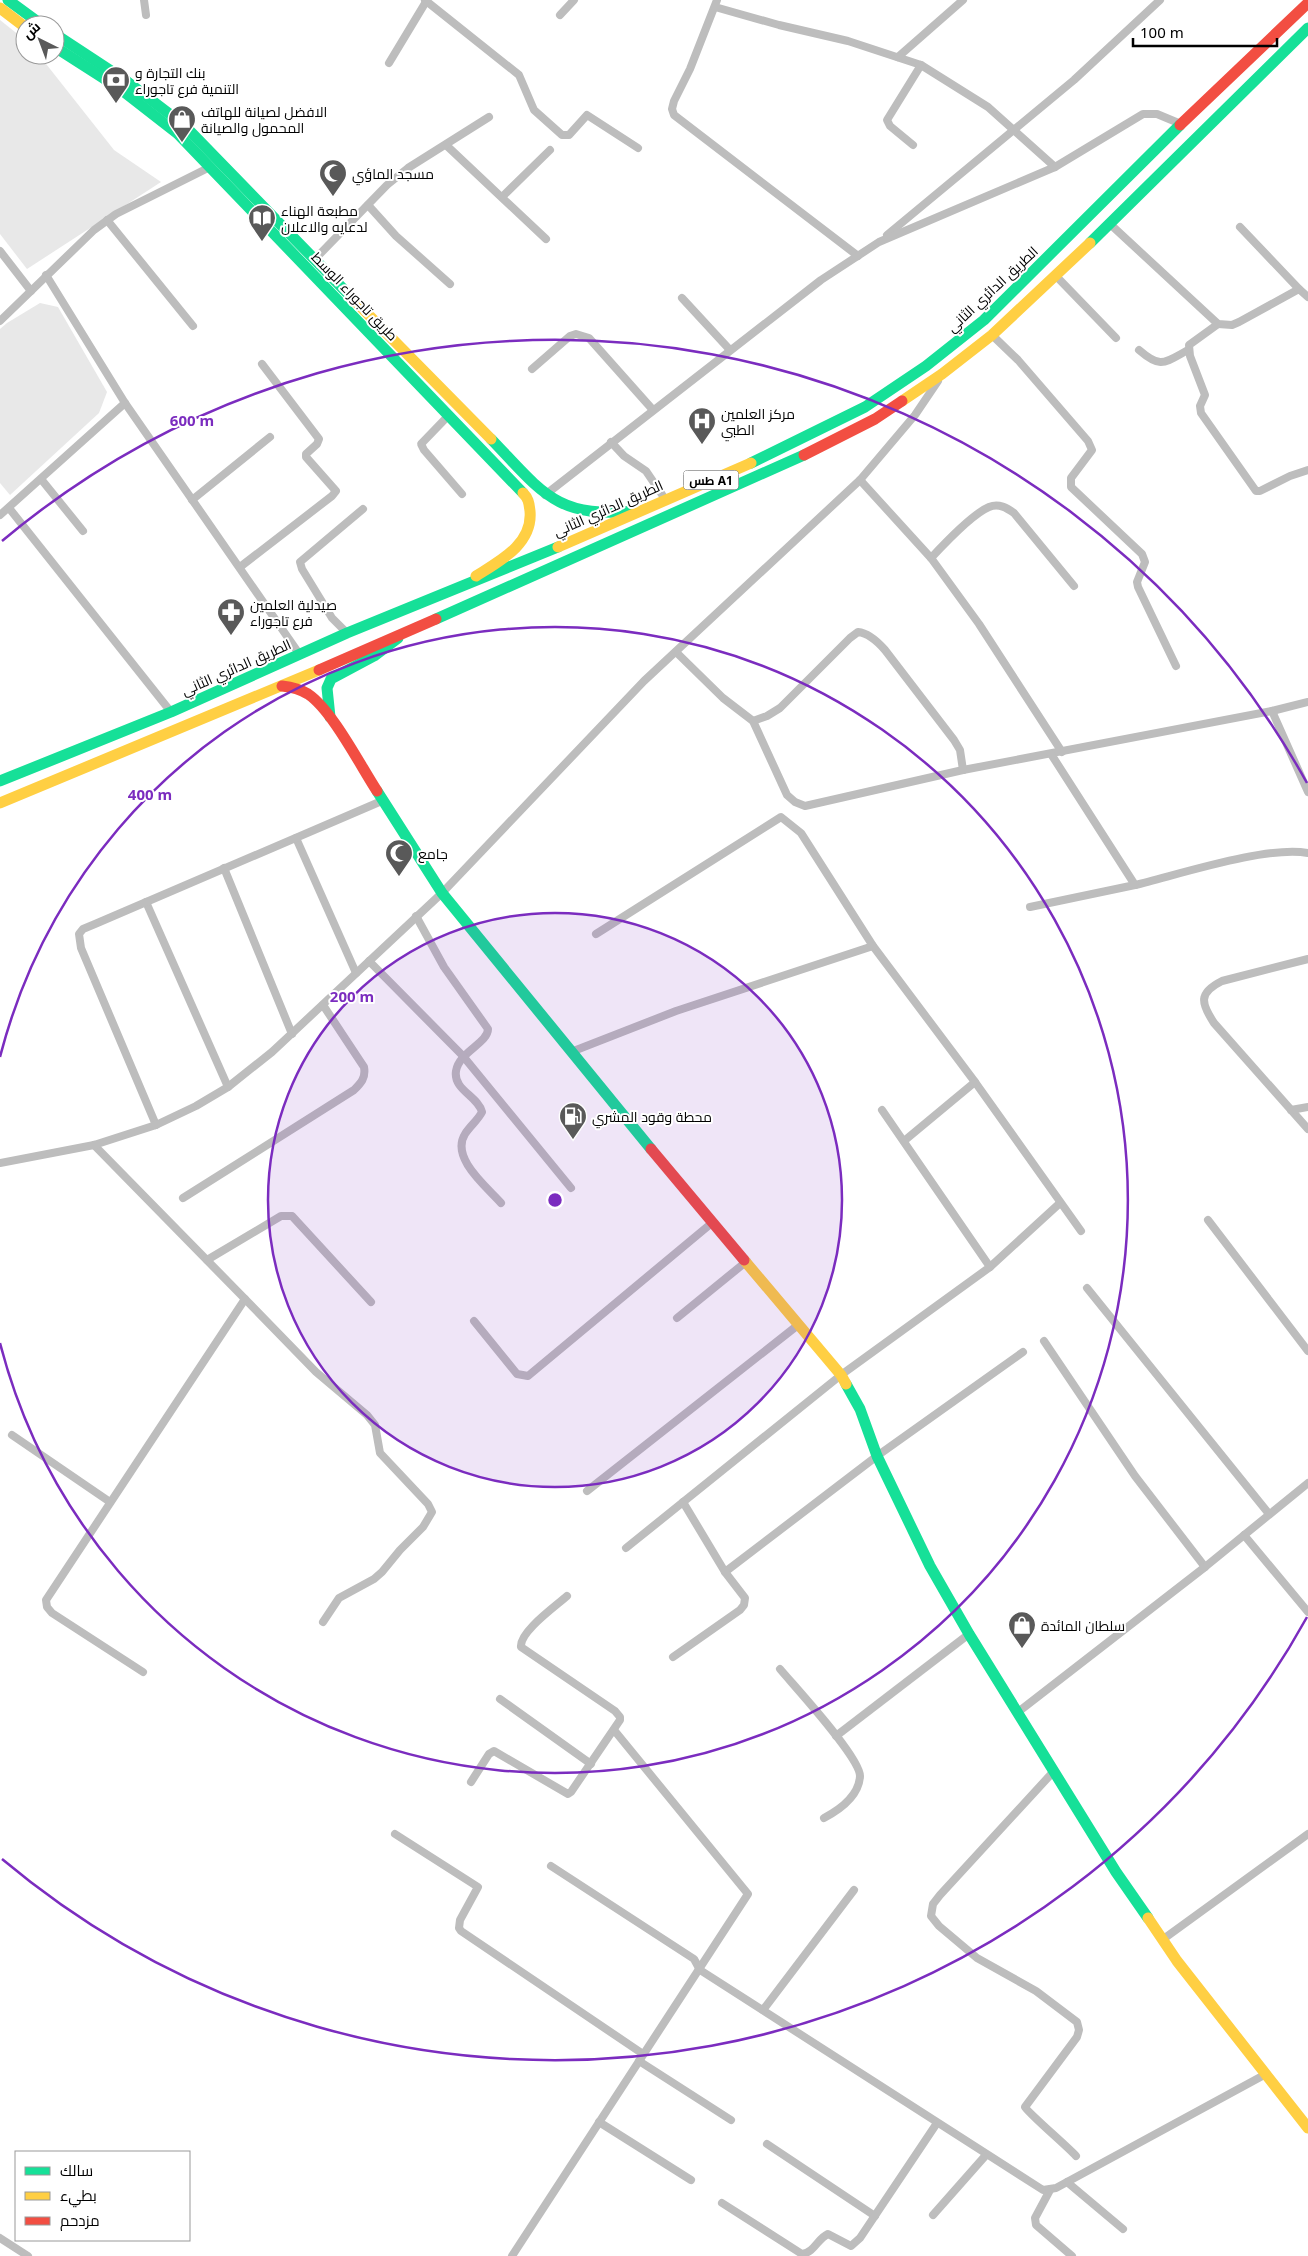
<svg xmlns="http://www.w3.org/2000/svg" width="1308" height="2256" viewBox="0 0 1308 2256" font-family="'Noto Sans',Cairo,sans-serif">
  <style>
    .green { fill: #e8e8e8 }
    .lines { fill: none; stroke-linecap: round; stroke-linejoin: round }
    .street { stroke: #bdbdbd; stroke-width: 8 }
    .fast { stroke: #16e098; stroke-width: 11 }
    .slow { stroke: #ffcf43; stroke-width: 11 }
    .jam { stroke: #f24e42; stroke-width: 11 }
    .ring { fill: none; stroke: #7b2cbf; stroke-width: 2.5 }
    .labels { text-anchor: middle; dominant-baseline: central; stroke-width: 4; stroke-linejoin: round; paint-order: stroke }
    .shield { fill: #fff; stroke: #4c4c4c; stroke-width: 1 }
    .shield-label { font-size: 12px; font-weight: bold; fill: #000 }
    .poi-label { font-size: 14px; fill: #000; stroke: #fff; text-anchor: start }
    .street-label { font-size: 14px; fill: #000; stroke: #fff }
    .centre { fill: #7b2cbf; stroke: #fff; stroke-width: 2.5 }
    .ring-label { font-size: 15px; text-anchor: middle; font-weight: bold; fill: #7b2cbf; stroke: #fff; stroke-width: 4; stroke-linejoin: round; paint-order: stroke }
  </style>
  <rect width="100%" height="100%" fill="#fff"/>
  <g class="green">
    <polygon points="0,20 25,40 25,55 39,55 114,150 161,182 27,269 0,234"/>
    <polygon points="40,303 58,307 107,392 99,413 10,495 0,483 0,329 7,323"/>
  </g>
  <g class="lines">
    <g class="street">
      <polyline points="144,0 146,15"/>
      <polyline points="425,0 519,75 534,110 562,135 569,135 587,115 638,148"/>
      <polyline points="717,0 690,69 674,101 672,109 674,115 858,256"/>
      <polyline points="715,7 779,25 848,41 921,65 988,107 1055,167"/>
      <polyline points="560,15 574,0"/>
      <polyline points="898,57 963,0"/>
      <polyline points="389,63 427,0"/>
      <polyline points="446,145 546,239"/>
      <polyline points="913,145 890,126 887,120 921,65"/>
      <polyline points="503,196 550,150"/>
      <polyline points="368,205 396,236 450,284"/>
      <polyline points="107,220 193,326"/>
      <polyline points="1110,224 1218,324 1232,325 1239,322 1299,289 1308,297"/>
      <polyline points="1240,227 1299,289"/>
      <polyline points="887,235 1074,80 1160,0"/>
      <polyline points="0,251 31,291"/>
      <polyline points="315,259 387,185 408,168 489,117"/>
      <polyline points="46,275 125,403 300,655"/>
      <polyline points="1056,276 1116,338"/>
      <polyline points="682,298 730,350"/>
      <polyline points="0,321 94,230 116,214 210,167"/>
      <polyline points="1218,324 1189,345 1190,356 1205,395 1200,406 1201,413 1256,491 1260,491 1290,476 1308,470"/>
      <polyline points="992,335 1018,360 1088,441 1092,450 1071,478 1071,487 1142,554 1145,562 1137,582 1138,587 1176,666"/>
      <path d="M1139,350C1161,369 1164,363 1188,350"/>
      <polyline points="532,369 570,336 576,334 589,338 653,410"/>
      <polyline points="449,415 421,444 424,450 462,494"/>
      <polyline points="611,442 624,456 646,471 665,499"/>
      <polyline points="41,479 83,531"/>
      <polyline points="860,480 931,558 979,624 1062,752"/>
      <polyline points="545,495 821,280 879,242 1055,167 1143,114 1157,114 1181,124"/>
      <polyline points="192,500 270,437"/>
      <polyline points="9,508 171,712"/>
      <polyline points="0,515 125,403"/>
      <path d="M931,558C944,544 972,514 989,507C999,503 1007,508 1014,513L1074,586"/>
      <polyline points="240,567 332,496 336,491 306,457 306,454 317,444 319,439 262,364"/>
      <polyline points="347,633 332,618 302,569 300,562 363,509"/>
      <polyline points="676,652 723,698 753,721 787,795 795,802 805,806 963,770 1272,711 1308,702"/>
      <polyline points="1272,711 1308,792"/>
      <path d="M753,721L767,716L780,708L850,638L858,632C869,633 878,642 885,650L954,740L960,750L963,770"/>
      <path d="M1051,754L1135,885C1177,875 1268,845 1308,853"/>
      <polyline points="296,838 356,973"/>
      <polyline points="224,868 292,1034"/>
      <polyline points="146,902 228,1087"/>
      <polyline points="1030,907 1135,885"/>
      <path d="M416,916L444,967L488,1029C488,1043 459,1052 456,1071C453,1090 478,1096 482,1112C478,1120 470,1126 465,1134C450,1158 487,1187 501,1203"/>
      <polyline points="596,934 781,817 801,833 873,946 975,1082 1081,1231"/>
      <path d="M1308,959L1222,981C1198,993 1201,1003 1214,1023L1308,1129"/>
      <polyline points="369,961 463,1056 571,1188"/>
      <polyline points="571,1052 676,1011 873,946"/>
      <polyline points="1291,1110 1308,1107"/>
      <polyline points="156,1125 81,948 79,934 83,929 95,924 384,800"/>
      <polyline points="904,1141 975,1082"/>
      <polyline points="94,1145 245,1299 46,1600 47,1607 52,1613 143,1672"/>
      <polyline points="0,1163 94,1145 156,1125 196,1106 228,1087 272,1052 442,893 644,681 860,480 915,415 938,381"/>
      <path d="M183,1198L354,1090C361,1083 366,1078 364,1067L323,1005"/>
      <polyline points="1208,1220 1308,1351"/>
      <polyline points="207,1260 281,1216 292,1216 371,1302"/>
      <polyline points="990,1267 1060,1203"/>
      <polyline points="1087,1288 1269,1514"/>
      <polyline points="245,1299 316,1372 367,1415 375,1425 380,1453 428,1504 432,1512 423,1527 400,1550 382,1572 374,1579 339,1598 323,1622"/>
      <polyline points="677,1318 747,1261"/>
      <polyline points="474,1321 517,1374 528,1376 713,1222"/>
      <polyline points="1044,1341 1135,1476 1205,1567"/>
      <polyline points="12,1435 110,1502"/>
      <polyline points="587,1491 798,1325"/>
      <polyline points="1244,1535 1308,1612"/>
      <polyline points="626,1548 841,1375 990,1267 882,1110"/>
      <polyline points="725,1572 877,1456 1023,1352"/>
      <polyline points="673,1657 740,1610 744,1605 745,1598 725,1572 683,1502"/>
      <path d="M780,1669C795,1687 860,1757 860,1776C859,1797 839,1810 824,1818"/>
      <polyline points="500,1699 591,1764"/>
      <polyline points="1018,1712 1205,1567 1308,1483"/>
      <polyline points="836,1736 969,1634"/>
      <path d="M1054,1771L940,1895L933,1904L931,1916L939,1926L977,1958L1036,1991L1077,2022L1079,2030L1077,2037L1025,2107C1027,2112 1068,2147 1076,2156"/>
      <path d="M471,1782L489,1754L494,1751L568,1794L571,1792L620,1720V1717L615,1711L521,1647C519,1632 556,1606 567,1596"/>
      <polyline points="395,1834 478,1887 460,1920 459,1928 461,1931 643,2054"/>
      <polyline points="551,1866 694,1959 700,1970 1043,2190 1056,2188 1266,2074"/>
      <polyline points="1162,1940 1308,1834"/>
      <polyline points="763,2010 854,1890"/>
      <polyline points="639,2061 731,2120"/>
      <polyline points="599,2122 691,2180"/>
      <polyline points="767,2144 875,2216"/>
      <polyline points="1067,2182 1123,2229"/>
      <polyline points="1050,2190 1035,2218 1036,2225 1072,2256"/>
      <path d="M722,2203L802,2254C815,2252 817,2239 828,2234L851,2246L860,2238L937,2123"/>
      <polyline points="933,2215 986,2155"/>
      <polyline points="0,2238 28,2256"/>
      <polyline points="512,2256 748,1894 614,1730"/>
    </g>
    <g class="fast">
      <polyline points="8,0 42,25"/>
      <polyline points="55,34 125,80 184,125 353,299"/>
      <polyline points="55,47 119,88 178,134 523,493"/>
      <polyline points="1090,243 1308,28"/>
      <path d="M491,439C542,492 556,519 636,511"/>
      <polyline points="751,463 865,407 926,366 984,320 1180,125"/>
      <polyline points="436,619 804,455"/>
      <polyline points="330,717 327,688 331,679 374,656 398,638"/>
      <polyline points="0,781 171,712 347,633 558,547"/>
      <polyline points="377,791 442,893 651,1149"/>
      <polyline points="846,1384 860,1409 877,1456 930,1566 969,1634 1116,1872 1148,1918"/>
    </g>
    <g class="slow">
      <polyline points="0,8 25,27"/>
      <polyline points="353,299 491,439"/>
      <polyline points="902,401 942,374 992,335 1090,243"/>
      <polyline points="558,547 751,463"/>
      <path d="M476,576C500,561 533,544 530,511C529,504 529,499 523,493"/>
      <polyline points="0,803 319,670"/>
      <polyline points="744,1260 841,1375 846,1384"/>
      <polyline points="1148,1918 1177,1961 1308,2128"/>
    </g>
    <g class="jam">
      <polyline points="1180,125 1308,3"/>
      <polyline points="804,455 875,419 902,401"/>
      <polyline points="319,670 436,619"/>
      <path d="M282,686C291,687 300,689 308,694C332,710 360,765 377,791"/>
      <polyline points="651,1149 744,1260"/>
    </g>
  </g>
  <circle cx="555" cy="1200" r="287" fill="#7b2cbf" fill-opacity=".12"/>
  <g class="ring">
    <circle cx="555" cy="1200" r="287"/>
    <path d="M0 1057A573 573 0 1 1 0 1343"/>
    <path d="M1307 1617A860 860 0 0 1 2 1859M2 541A860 860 0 0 1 1307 783"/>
  </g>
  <defs>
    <g id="bank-pin" transform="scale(1.4375)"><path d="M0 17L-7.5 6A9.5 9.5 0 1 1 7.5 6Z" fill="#595959" stroke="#fff"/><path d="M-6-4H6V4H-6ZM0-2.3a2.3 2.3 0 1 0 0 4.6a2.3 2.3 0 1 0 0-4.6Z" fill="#fff"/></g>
    <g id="shop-pin" transform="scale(1.4375)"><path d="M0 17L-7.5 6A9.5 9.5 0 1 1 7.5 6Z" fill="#595959" stroke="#fff"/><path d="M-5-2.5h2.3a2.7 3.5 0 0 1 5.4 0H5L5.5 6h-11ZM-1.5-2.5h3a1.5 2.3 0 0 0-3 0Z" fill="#fff"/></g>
    <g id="mosque-pin" transform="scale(1.4375)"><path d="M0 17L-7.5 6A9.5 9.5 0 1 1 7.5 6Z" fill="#595959" stroke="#fff"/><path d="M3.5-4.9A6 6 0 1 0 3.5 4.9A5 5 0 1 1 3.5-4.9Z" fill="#fff"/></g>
    <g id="library-pin" transform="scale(1.4375)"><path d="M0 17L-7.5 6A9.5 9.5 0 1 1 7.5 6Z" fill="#595959" stroke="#fff"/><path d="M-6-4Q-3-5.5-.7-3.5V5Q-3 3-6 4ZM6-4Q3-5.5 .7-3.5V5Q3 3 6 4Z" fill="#fff"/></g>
    <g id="hospital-pin" transform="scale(1.4375)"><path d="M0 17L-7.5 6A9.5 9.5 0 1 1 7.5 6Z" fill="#595959" stroke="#fff"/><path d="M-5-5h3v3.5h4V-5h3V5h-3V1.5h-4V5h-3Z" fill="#fff"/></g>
    <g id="pharmacy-pin" transform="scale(1.4375)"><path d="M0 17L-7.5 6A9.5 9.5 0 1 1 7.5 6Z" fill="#595959" stroke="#fff"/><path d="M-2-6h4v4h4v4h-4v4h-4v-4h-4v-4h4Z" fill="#fff"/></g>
    <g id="fuel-pin" transform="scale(1.4375)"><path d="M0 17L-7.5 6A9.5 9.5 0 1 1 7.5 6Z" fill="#595959" stroke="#fff"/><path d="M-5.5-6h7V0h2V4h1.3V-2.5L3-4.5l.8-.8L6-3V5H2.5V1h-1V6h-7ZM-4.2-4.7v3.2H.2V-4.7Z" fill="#fff"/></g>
  </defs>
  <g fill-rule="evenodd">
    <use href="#bank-pin" x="116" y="80"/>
    <use href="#shop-pin" x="182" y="119"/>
    <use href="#mosque-pin" x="333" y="173"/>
    <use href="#library-pin" x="262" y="218"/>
    <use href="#hospital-pin" x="702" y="421"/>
    <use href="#pharmacy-pin" x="231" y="612"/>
    <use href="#mosque-pin" x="399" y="853"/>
    <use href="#fuel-pin" x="573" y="1116"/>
    <use href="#shop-pin" x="1022" y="1625"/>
  </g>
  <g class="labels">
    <rect class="shield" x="683.5" y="470.5" width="55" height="19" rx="4"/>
    <g class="shield-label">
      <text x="711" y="480">طس A1</text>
    </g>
    <g class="poi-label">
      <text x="135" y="72">بنك التجارة و<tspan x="135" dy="16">التنمية فرع تاجوراء</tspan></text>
      <text x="201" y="111">الافضل لصيانة للهاتف<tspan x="201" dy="16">المحمول والصيانة</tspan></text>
      <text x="352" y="173">مسجد الماؤي</text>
      <text x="281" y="210">مطبعة الهناء<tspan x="281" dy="16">لدعايه والاعلان</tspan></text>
      <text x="721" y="413">مركز العلمين<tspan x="721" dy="16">الطبي</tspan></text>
      <text x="250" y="604">صيدلية العلمين<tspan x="250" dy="16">فرع تاجوراء</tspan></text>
      <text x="418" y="853">جامع</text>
      <text x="592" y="1116">محطة وقود المشري</text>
      <text x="1041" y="1625">سلطان المائدة</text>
    </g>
    <g class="street-label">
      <text transform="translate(992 289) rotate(-43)">الطريق الدائري الثاني</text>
      <text transform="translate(355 296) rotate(46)">طريق تاجوراء الوسط</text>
      <text transform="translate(608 508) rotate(-24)">الطريق الدائري الثاني</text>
      <text transform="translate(236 667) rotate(-24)">الطريق الدائري الثاني</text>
    </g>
  </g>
  <circle cx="555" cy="1200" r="8" class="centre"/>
  <g class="ring-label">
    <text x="192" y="426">600 m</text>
    <text x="150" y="800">400 m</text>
    <text x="352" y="1002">200 m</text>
  </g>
  <rect x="15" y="2151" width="175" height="90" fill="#ffffff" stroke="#999999"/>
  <rect x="25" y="2167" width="25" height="8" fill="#16e098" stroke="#999999"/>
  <text x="60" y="2176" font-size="15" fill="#000000">سالك</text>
  <rect x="25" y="2192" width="25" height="8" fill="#ffcf43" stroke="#999999"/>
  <text x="60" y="2201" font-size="15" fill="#000000">بطيء</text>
  <rect x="25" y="2217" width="25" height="8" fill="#f24e42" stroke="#999999"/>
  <text x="60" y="2226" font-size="15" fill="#000000">مزدحم</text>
  <g transform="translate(40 40) rotate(318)"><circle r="24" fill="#ffffff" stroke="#999999"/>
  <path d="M0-4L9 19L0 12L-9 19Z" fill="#595959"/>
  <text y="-8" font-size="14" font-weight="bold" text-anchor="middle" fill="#000000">ش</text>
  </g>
  <path d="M1133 38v8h144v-8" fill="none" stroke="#000000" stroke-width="2.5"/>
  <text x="1140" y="38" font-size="15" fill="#000000" stroke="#ffffff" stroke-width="4" paint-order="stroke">100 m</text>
</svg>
